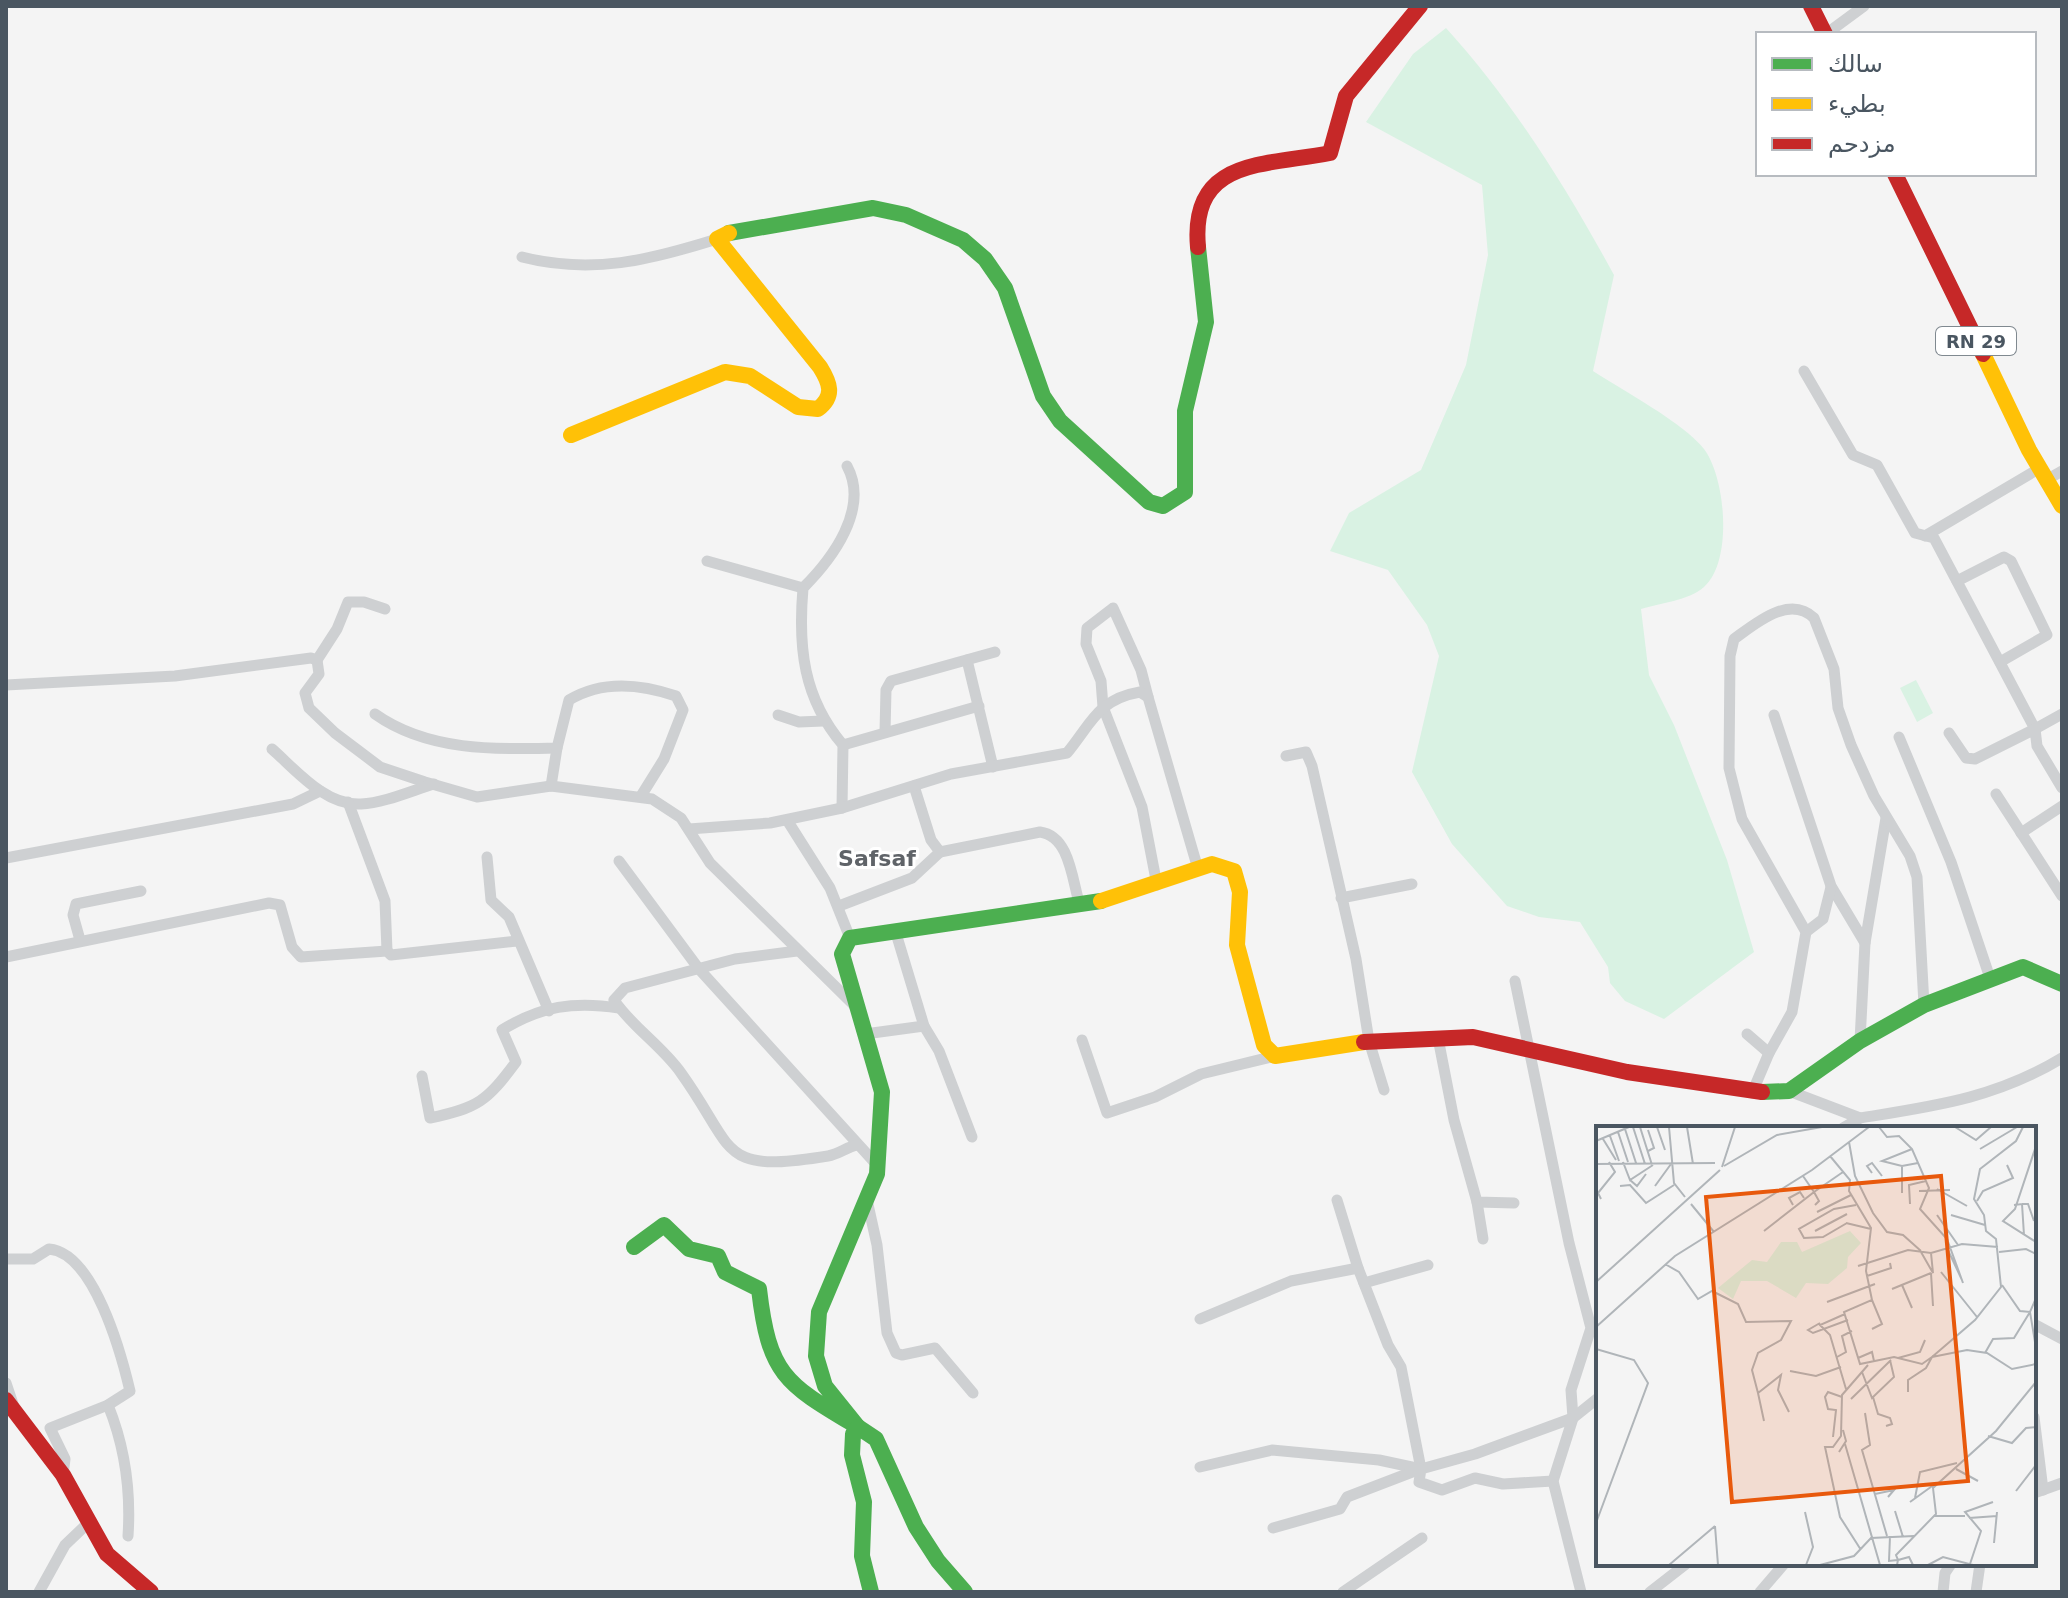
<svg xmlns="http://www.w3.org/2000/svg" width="2068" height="1598" viewBox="0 0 2068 1598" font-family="'DejaVu Sans',Cairo,sans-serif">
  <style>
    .green { fill: #d9f2e3 }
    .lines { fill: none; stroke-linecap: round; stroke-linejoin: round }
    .street { stroke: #ced0d2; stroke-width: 11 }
    .fast { stroke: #4caf50; stroke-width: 16 }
    .slow { stroke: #ffc107; stroke-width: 16 }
    .jam { stroke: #c62828; stroke-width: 16 }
    .labels { text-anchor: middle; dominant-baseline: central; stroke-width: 6; stroke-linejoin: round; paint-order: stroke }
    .shield { fill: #fff; stroke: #808990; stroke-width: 2 }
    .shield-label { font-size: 18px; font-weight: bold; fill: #4a5661 }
    .neighbourhood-label { font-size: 22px; font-weight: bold; fill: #5f6368; stroke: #fff }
    .inset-road { fill: none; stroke: #b0b5b9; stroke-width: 2 }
    .view { fill: #e8590c; fill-opacity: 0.15; stroke: #e8590c; stroke-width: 4 }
    .inset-edge { fill: none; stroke: #4a5661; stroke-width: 4 }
  </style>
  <rect width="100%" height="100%" fill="#f4f4f4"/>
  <g class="green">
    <path d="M1446,28C1514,103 1566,187 1614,275L1593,371C1622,390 1684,423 1704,449C1726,478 1733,562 1704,587C1688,601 1660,603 1641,609L1649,675L1674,725L1727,860L1754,952L1664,1019L1625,1001L1610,983L1608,967L1580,922L1539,917L1507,906L1452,844L1412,772L1439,656L1427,625L1388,570L1330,551L1349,513L1421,470L1466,365L1488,255L1482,185L1366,122L1413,54Z"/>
    <polygon points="1916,680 1933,713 1917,722 1900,688"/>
  </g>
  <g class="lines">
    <g class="street">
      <polyline points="1826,34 1864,6"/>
      <path d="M522,257C592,275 650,260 717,239"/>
      <polyline points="1804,371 1853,455 1877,465 1915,533 1934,538 2035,729 2062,714"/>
      <polyline points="2048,479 2062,471"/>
      <polyline points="1925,536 2040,468"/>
      <polyline points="707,561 803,588"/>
      <polyline points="1957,581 2004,557 2011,561 2047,635 2000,662"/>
      <polyline points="317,660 337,629 348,602 364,602 385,609"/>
      <polyline points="967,660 993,767"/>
      <polyline points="6,685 175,676 311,658 317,660 319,674 305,693 309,708 335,733 380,767 425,782 477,797 551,786 652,799 681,818 710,863 857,1008"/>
      <polyline points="1148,697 1141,670 1113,608 1087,628 1086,644 1101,681 1103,707 1142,807 1157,885"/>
      <path d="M375,714C427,751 495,750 557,748L569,700C602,680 641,684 676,696L683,710L664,759L641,796"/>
      <polyline points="778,715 799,722 823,721"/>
      <polyline points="1774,715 1831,886 1865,943"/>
      <polyline points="885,732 886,690 891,681 995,652"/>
      <polyline points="1949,733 1966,758 1975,759 2035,729 2037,746 2062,788"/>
      <polyline points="1899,737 1951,862 1990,978"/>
      <polyline points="843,745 979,706"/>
      <path d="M272,749C295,769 325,806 361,804C384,803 411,791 434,784"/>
      <polyline points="1286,756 1306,752 1312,766 1356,959 1369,1041 1384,1090"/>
      <polyline points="551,786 557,748"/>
      <path d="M914,786L931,840L940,852L1040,832C1070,836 1072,880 1080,906"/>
      <polyline points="1996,794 2062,896"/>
      <polyline points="348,802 385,901 387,951"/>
      <path d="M842,808L843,745C803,698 798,647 803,588C832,559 870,509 847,466"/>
      <polyline points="787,820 830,888 850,938"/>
      <path d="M689,829L770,823L842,808L951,774L1067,753C1091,724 1098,699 1140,692L1148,697L1198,869"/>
      <polyline points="2021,833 2062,806"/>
      <polyline points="487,857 491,900 509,917 549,1011"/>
      <polyline points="6,858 293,804 320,791"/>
      <polyline points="619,861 699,969 877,1165"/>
      <polyline points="1341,898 1412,884"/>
      <polyline points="839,906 912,878 940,852"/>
      <polyline points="1806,932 1823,919 1831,887"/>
      <polyline points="80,940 73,915 76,904 141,891"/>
      <path d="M797,951L735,959L625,988L614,1000C632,1027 662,1046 681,1073C737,1151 717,1174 828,1156C839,1154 847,1147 857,1145"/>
      <polyline points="6,957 269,903 280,905 292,947 301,957 387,951 391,955 517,941"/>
      <polyline points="1515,981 1569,1243 1591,1328 1571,1390 1573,1418 1553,1481 1581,1592"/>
      <polyline points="924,1026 939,1051 972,1137"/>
      <polyline points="865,1034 924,1026 895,930"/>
      <polyline points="1747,1034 1769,1053"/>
      <polyline points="1438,1038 1454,1120 1477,1202 1514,1203"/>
      <polyline points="1082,1040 1107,1113 1155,1097 1201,1074 1275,1056"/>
      <polyline points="1860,1041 1865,943 1886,818"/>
      <path d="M422,1076L430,1118C478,1108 487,1101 516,1062L502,1030C541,1006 574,1001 619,1008"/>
      <polyline points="1789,1091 1860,1118"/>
      <path d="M1752,1093L1769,1053L1792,1012L1806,932L1742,819L1729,768L1730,656L1734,639C1755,624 1789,594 1814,618L1834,669L1838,708L1851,745L1874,796L1910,856L1917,877L1924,1005"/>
      <path d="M1843,1128L1860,1118C1935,1106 1996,1098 2062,1058"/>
      <polyline points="867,1200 877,1245 887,1333 896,1353 902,1355 935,1348 973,1393"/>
      <polyline points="1337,1200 1358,1268 1388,1345 1401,1367 1421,1469"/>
      <polyline points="1477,1202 1483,1239"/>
      <path d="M6,1259H33L49,1249C94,1253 121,1353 130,1391L108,1405L50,1428L65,1459L63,1475"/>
      <polyline points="1364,1283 1428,1265"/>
      <polyline points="1200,1319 1291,1281 1358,1268"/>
      <polyline points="2034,1324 2062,1339"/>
      <polyline points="6,1383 13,1404"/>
      <path d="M108,1405C125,1447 131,1491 128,1536"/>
      <polyline points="2034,1417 2043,1490"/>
      <polyline points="1573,1418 1598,1398"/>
      <polyline points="1200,1467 1272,1450 1379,1460 1421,1469"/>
      <polyline points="1553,1481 1503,1484 1475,1478 1442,1490 1419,1482 1421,1469 1475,1454 1570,1419"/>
      <polyline points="2034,1493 2062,1483"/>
      <polyline points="1273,1528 1340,1509 1347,1497 1420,1469"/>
      <polyline points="39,1592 65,1545 87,1524"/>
      <polyline points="1343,1592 1422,1538"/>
      <polyline points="1650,1592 1686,1564"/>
      <polyline points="1760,1592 1784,1564"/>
      <polyline points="1943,1592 1945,1573 1951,1564"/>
      <polyline points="1976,1592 1980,1564"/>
    </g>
    <g class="fast">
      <polyline points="729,233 873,208 906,215 963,240 985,259 1005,288 1043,396 1060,421 1149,502 1163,506 1185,492 1185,411 1206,322 1198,247"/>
      <polyline points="1762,1092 1789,1091 1860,1041 1924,1005 2023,967 2062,984"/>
      <path d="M634,1247L664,1225L689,1249L718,1256L725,1272L759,1289C769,1376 786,1384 858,1427L825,1386L816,1356L819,1312L877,1174L882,1092L842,954L850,938L1101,901"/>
      <polyline points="871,1592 862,1556 864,1502 852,1455 853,1434 858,1427 876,1439 916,1527 938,1561 965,1592"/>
    </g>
    <g class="slow">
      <polyline points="1983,354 2029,450 2062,506"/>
      <path d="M571,435L725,372L750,376L798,407L818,409C835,396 830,383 820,367L717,239L729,233"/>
      <polyline points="1101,901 1212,864 1234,871 1240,892 1237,945 1264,1045 1275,1056 1364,1042"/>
    </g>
    <g class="jam">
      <polyline points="1811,6 1825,34"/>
      <polyline points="1895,174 1983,354"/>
      <path d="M1198,247C1190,158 1264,166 1330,153L1346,96L1420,6"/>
      <polyline points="1364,1042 1473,1037 1627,1072 1762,1092"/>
      <polyline points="6,1400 63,1475 107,1554 151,1592"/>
    </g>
  </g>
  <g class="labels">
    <rect class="shield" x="1936" y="327" width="80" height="28" rx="6"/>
    <g class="shield-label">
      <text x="1976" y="341">RN 29</text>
    </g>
    <g class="neighbourhood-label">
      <text x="877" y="858">Safsaf</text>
    </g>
  </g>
  <g transform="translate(1596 1126)">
    <rect width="440" height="440" fill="#f4f4f4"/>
    <path d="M254,105L265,117L252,131L251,142L232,158L210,157L200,172L171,155H145L137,173L122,162L156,134L171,136L185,116H201L206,126Z" fill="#d9f2e3"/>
    <path class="inset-road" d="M37,1L49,38M44,1L56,39M61,1L69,24M73,1L78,57L89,71M91,1L97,38M283,1L291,11L303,10L316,23L333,62L324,83L351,113L367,157M359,1L380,14L395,1M427,1L420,15L384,43L378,73L388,89L390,105L400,113L405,161L379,194L336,231L371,224L391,227L416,243L440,238M29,3L40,37M22,6L32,36M14,10L23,35M7,13L20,34M0,15L33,1M253,16L259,50L277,87L291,106L307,109L325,125M440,20L419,83L407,95L440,116M316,23L286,35L306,40L322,37M384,23L421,1M52,25L58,22L52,4M234,30L254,54L253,65L275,102L270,145L276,174L248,186L264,238L298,231L326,238L336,231L330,242L312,254V266M27,36L34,54L57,39M0,38L119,37M128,40L181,9L226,1M126,41L139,1M276,47L271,40L276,37L286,50M34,54L41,60L50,48M24,60L34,59L50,77L78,59M59,60L75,38M341,63L371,80M323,65L354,64M306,67V40M5,73L2,67L19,46L13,36M381,75L387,65L417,52L411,39M95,78L118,106M314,78L313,59L330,55M426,78H432L438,95M197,79L193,72L204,66L208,72M219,79L223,75L218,66L247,46M418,79L426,78L428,109M221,86L255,69M341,89L362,119M355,89L389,99M250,97L275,103M251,97L227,111L208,112L203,103L238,83L260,79M168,105L218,66L207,50M219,105L251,88M351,122L366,154M325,126L337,147L335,127M403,126L430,123L440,128M69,138L83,146L102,173L116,165L142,178L150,196L195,195L185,214L162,227L156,244L162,267L185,249L182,264L193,286M262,140L312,124L335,127L366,118L402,121M345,146L381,191M335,147L337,180M271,150L295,142L294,137M0,156L124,44M306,159L316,182M406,159L424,185L434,186L440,172M296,163L335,147M276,174L286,198L276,203M231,176L279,158M434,186L440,222M249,188L224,199L234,209L250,263M224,197L212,204L217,207L252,194M0,201L79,130L216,44L273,1M0,223L38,234L52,257L0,397M389,227L397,213L418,212L434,186M241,231L250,226L246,210L256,205M262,232L276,226L278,235M302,232L324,226L329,214M194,245L220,250L245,241M266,246L276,272L298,251L294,234M162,267L168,295M277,271L282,288L294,292L296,298L290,300M255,273L295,234M269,287L274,319L266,324L291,410M392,310L416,317L430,302L440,301M237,311L240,284L232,283L229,271L232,266L246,271M249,318L284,439M243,326L250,315L247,304M360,343L382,355M420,365L440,339M279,368L298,364L292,371M319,372L324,346L361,337M314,376L339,358M299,385L307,411M209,386L217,421L210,439M338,390H369M373,392L401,390M119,400L122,439M294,410L293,435L302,434L301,439M398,417L401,386M265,424L244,391L229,321H237L245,310L246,269L272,239M374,438L385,405L369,386L397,376M73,439L119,400M224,439L258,430L275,412L318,410M317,439L313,431L302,434L300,429L340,388L337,362L400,305L440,256M332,439L347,431L377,439"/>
    <path class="view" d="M345,50L372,355L136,376L110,71Z"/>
    <rect width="440" height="440" class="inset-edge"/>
  </g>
  <rect width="2068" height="1598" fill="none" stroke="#4a5661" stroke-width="16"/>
  <rect x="1756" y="32" width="280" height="144" fill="#ffffff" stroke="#b7bbc0" stroke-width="2"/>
  <rect x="1772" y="58" width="40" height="12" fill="#4caf50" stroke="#b7bbc0" stroke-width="2"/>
  <text x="1828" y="72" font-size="24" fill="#4a5661">سالك</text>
  <rect x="1772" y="98" width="40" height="12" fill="#ffc107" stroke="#b7bbc0" stroke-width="2"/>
  <text x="1828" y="112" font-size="24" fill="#4a5661">بطيء</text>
  <rect x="1772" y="138" width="40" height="12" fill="#c62828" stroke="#b7bbc0" stroke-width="2"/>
  <text x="1828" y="152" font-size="24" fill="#4a5661">مزدحم</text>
</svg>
